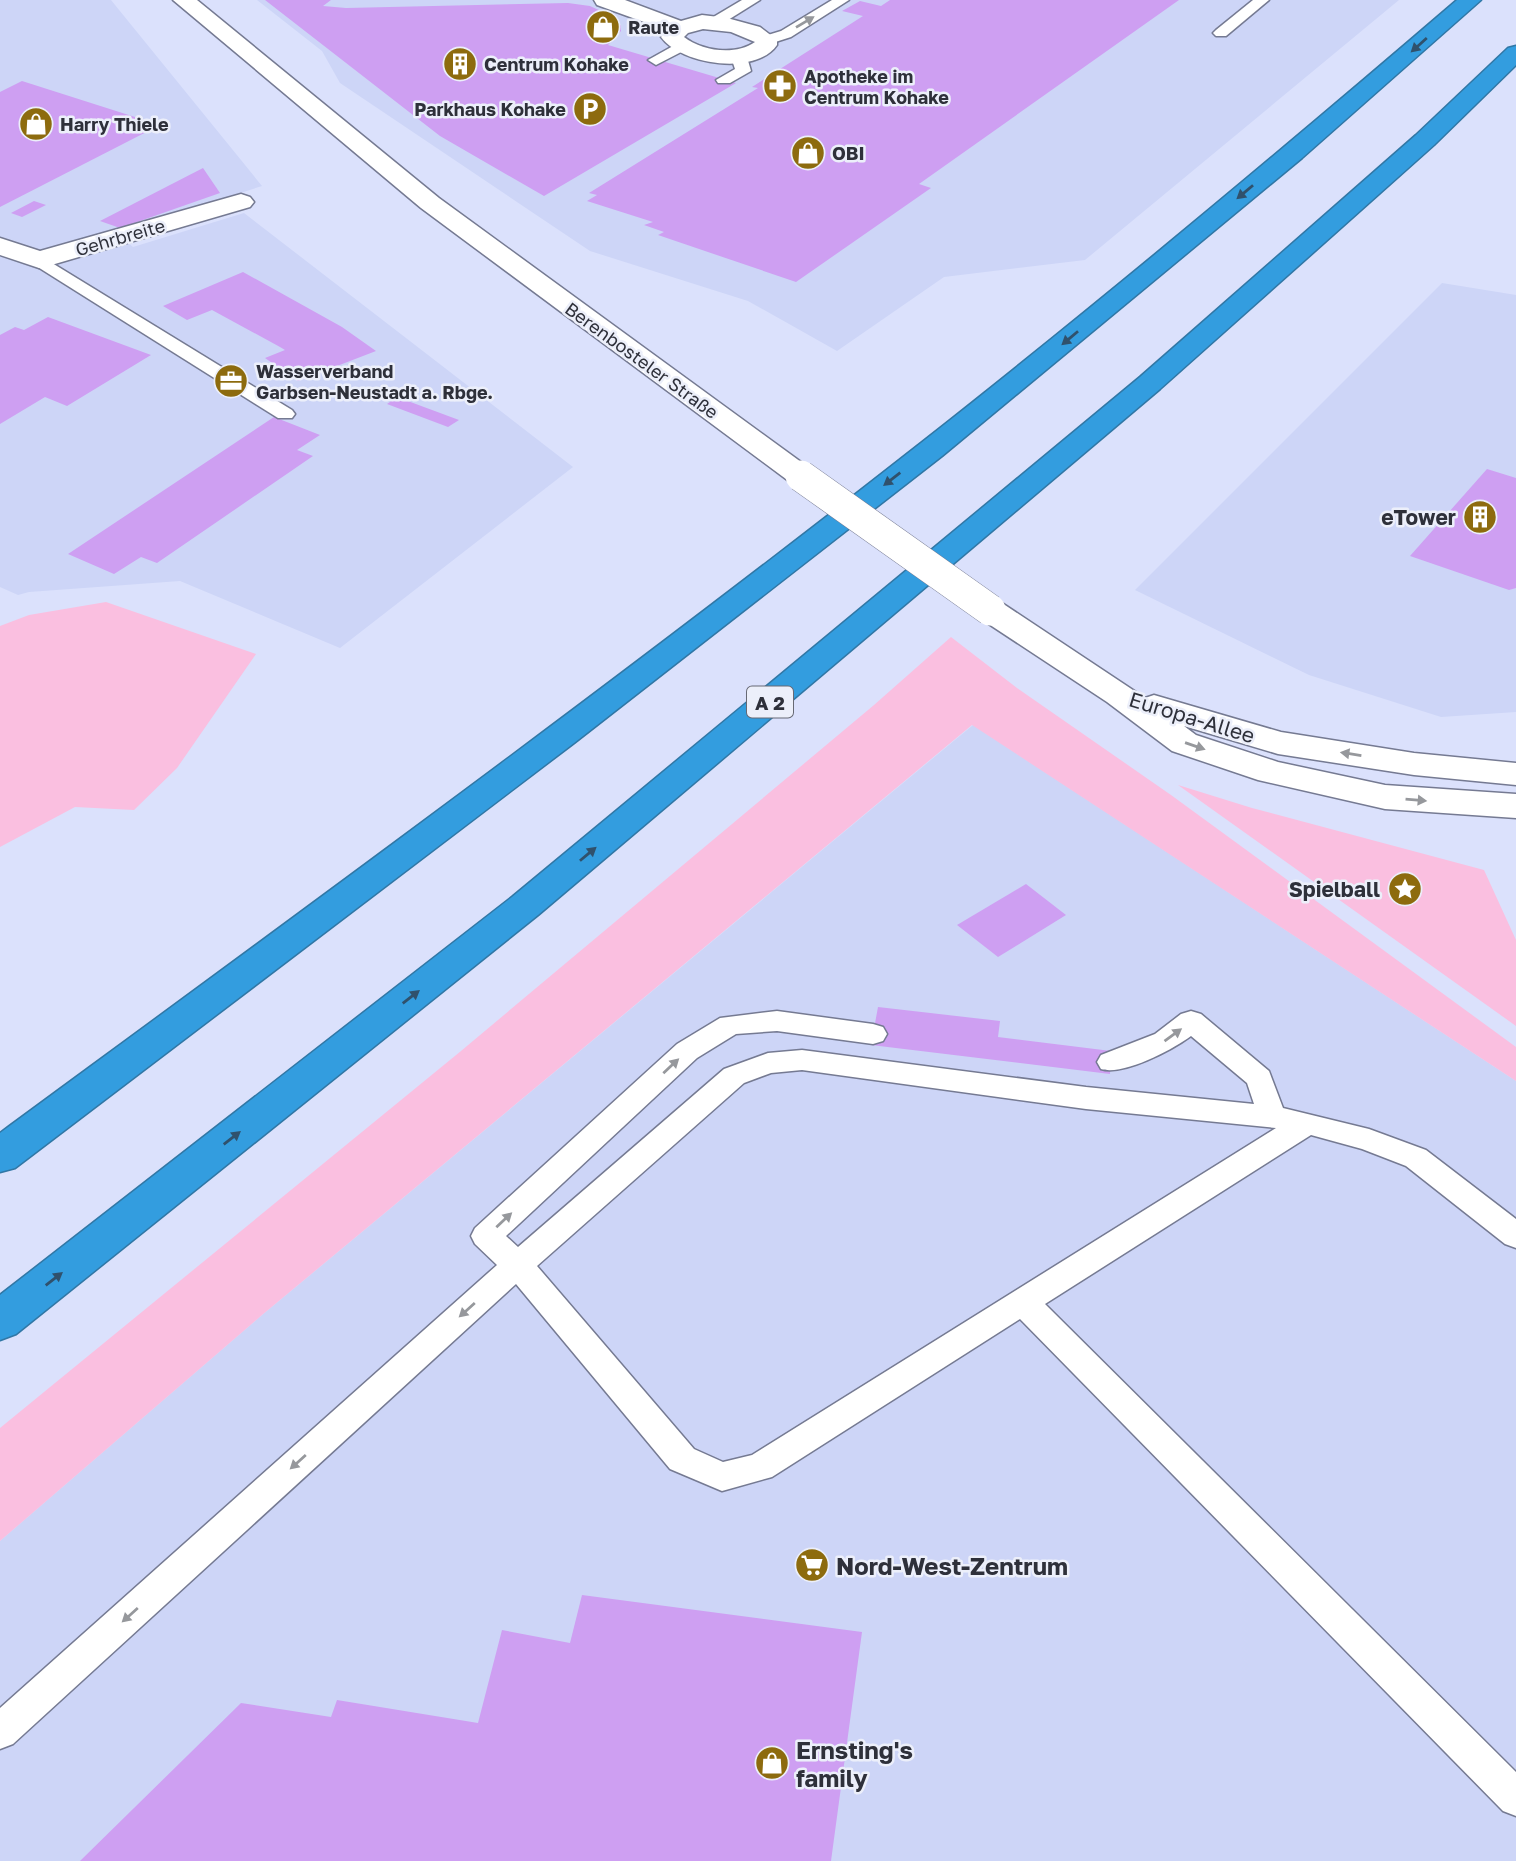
<svg xmlns="http://www.w3.org/2000/svg" width="1516" height="1861" viewBox="0 0 1516 1861" font-family="'Golos Text',sans-serif">
  <style>
    .built { fill: #cdd5f7 }
    .green { fill: #fabfe0 }
    .building { fill: #ce9ff2 }
    .lines { fill: none; stroke-linecap: round; stroke-linejoin: round }
    .service-casing { stroke: #757a92; stroke-width: 3 }
    .minor-casing { stroke: #757a92; stroke-width: 3 }
    .tertiary-casing { stroke: #757a92; stroke-width: 3 }
    .motorway-casing { stroke: #3177a5; stroke-width: 3 }
    .service { fill: #fff; fill-rule: evenodd }
    .minor { fill: #fff; fill-rule: evenodd }
    .tertiary { fill: #fff; fill-rule: evenodd }
    .motorway { fill: #339ddf; fill-rule: evenodd }
    .tertiary-bridge-casing { stroke: #757a92; stroke-width: 32; stroke-linecap: butt }
    .tertiary-bridge { stroke: #fff; stroke-width: 31 }
    .oneway { fill: #96989c }
    .oneway2 { fill: #30516c }
    .labels { text-anchor: middle; dominant-baseline: central; stroke-width: 5; stroke-linejoin: round; paint-order: stroke }
    .far-poi-label { font-size: 18px; font-weight: bold; fill: #2e303a; stroke: #eceffa; text-anchor: start }
    .far-street-label { font-size: 18px; fill: #2e303a; stroke: #eceffa }
    .shield { fill: #eceffa; stroke: #676974; stroke-width: 2 }
    .shield-label { font-size: 19px; font-weight: bold; fill: #2e303a }
    .poi-label { font-size: 21px; font-weight: bold; fill: #2e303a; stroke: #eceffa; text-anchor: end }
    .street-label { font-size: 21px; fill: #2e303a; stroke: #eceffa }
    .near-poi-label { font-size: 24px; font-weight: bold; fill: #2e303a; stroke: #eceffa; text-anchor: start }
  </style>
  <rect width="100%" height="100%" fill="#dbe1fc"/>
  <g class="built">
    <polygon points="0,0 111,0 262,186 116,233 133,247 244,213 573,467 340,648 180,581 29,592 18,595 0,587"/>
    <polygon points="257,0 1399,0 1085,260 944,277 837,351 748,301 590,251 340,83 322,51"/>
    <polygon points="1442,283 1516,295 1516,712 1441,717 1309,675 1135,590"/>
    <polygon points="973,725 1516,1081 1516,1861 0,1861 0,1541 262,1315"/>
  </g>
  <g class="green">
    <polygon points="106,602 256,654 177,768 134,810 75,807 0,847 0,626 29,615"/>
    <polygon points="951,637 1017,688 1171,795 1516,1047 1516,1081 972,725 262,1315 0,1541 0,1428 461,1051 874,705"/>
    <polygon points="1178,785 1252,808 1484,870 1516,940 1516,1026"/>
  </g>
  <g class="building">
    <polygon points="265,0 331,0 323,6 346,8 568,3 590,6 614,17 621,26 621,31 608,45 736,83 544,196 440,136"/>
    <polygon points="890,0 1179,0 919,184 931,188 796,282 658,235 664,232 644,225 653,222 587,201 597,195 589,193 758,88 752,87 863,16 842,11 860,1 881,6"/>
    <polygon points="22,81 160,125 0,207 0,92"/>
    <polygon points="203,168 220,193 120,228 100,221"/>
    <polygon points="34,201 46,205 22,217 11,213"/>
    <polygon points="243,272 342,327 376,351 298,381 265,358 285,350 280,347 212,310 187,320 163,306"/>
    <polygon points="48,317 151,355 67,406 45,397 0,424 0,335 15,327 24,330"/>
    <polygon points="397,397 459,420 448,427 387,404"/>
    <polygon points="274,417 320,435 297,450 313,456 157,563 141,557 114,574 68,554"/>
    <polygon points="1487,469 1516,478 1516,588 1509,590 1410,556"/>
    <polygon points="1026,884 1066,915 998,957 957,925"/>
    <polygon points="878,1007 1000,1021 998,1037 1111,1051 1110,1074 871,1045"/>
    <polygon points="582,1595 862,1632 831,1861 80,1861 241,1703 331,1717 337,1700 478,1723 502,1630 570,1643"/>
  </g>
  <g class="lines">
    <g class="service-casing">
      <g id="service">
        <polygon points="742,0 760,0 720,25 710,25 708,22 710,19"/>
        <polygon points="832,0 849,0 791,37 766,45 758,40 761,37 781,31"/>
        <polygon points="1253,0 1269,0 1226,36 1216,36 1213,33 1216,30"/>
        <polygon points="682,41 687,43 690,46 687,49 656,65 648,60"/>
        <polygon points="739,52 747,57 751,71 730,83 718,83 716,80 735,69 731,57"/>
        <polygon points="39,255 292,410 295,414 292,418 278,418 33,264 30,260 33,256"/>
        <path d="M777,1011L873,1024L883,1027L887,1034L883,1041L873,1044L777,1031L736,1034L697,1058L506,1236L518,1247L724,1069L768,1053L802,1050L1086,1087L1254,1104L1247,1083L1191,1036C1172,1050 1123,1076 1101,1069L1097,1062L1101,1055L1155,1034L1181,1014L1191,1011L1201,1014L1269,1071L1283,1108L1369,1129L1426,1150L1516,1219V1248L1505,1244L1406,1166L1362,1149L1311,1135L1045,1304L1516,1772V1816L1503,1811L1020,1319L772,1477L722,1491L670,1469L516,1284L13,1744L0,1749V1708L497,1265L475,1244L471,1236L475,1228L677,1044L720,1018ZM802,1070L1086,1109L1276,1128L752,1455L723,1462L694,1449L537,1266L744,1083L771,1073Z"/>
      </g>
    </g>
    <g class="minor-casing">
      <g id="minor">
        <path d="M594,0H625L681,21L702,15L727,18L760,27L777,40V45C756,76 681,65 661,37L666,30L597,5ZM703,29L731,32L755,42C735,56 702,51 684,37L688,33Z"/>
        <polygon points="241,194 250,197 254,202 250,207 48,266 39,268 0,255 0,238 40,251"/>
      </g>
    </g>
    <g class="tertiary-casing">
      <g id="tertiary">
        <polygon points="173,0 197,0 439,198 812,470 816,476 812,482 801,485 790,482 421,208"/>
        <polygon points="990,600 1002,603 1145,698 1154,695 1281,732 1414,753 1516,763 1516,785 1414,775 1278,754 1184,726 1196,735 1278,762 1385,785 1516,794 1516,818 1385,809 1258,780 1172,751 1107,702 978,617 974,610 978,603"/>
      </g>
    </g>
    <g class="motorway-casing">
      <g id="motorway">
        <path d="M1457,0H1481L1302,158L942,456L574,743L15,1168L0,1172V1133C309,906 619,680 921,443C1103,300 1281,151 1457,0Z"/>
        <polygon points="1516,46 1516,65 1434,145 1160,389 538,915 16,1334 0,1340 0,1295 512,897 1140,377 1416,135 1508,48"/>
      </g>
    </g>
    <use href="#service" class="service"/>
    <use href="#minor" class="minor"/>
    <use href="#tertiary" class="tertiary"/>
    <use href="#motorway" class="motorway"/>
    <g class="tertiary-bridge-casing">
      <polyline id="tertiary-bridge" points="801,476 990,610"/>
    </g>
    <use href="#tertiary-bridge" class="tertiary-bridge"/>
  </g>
  <defs><path id="oneway-solid" d="M-6-.8H1V-3.2L6.5 0L1 3.2V.8H-6Z" transform="scale(1.75)"/></defs>
  <g class="oneway">
    <use href="#oneway-solid" transform="translate(805 22) rotate(-31)"/>
    <use href="#oneway-solid" transform="translate(1195 746) rotate(19)"/>
    <use href="#oneway-solid" transform="translate(1351 754) rotate(-171)"/>
    <use href="#oneway-solid" transform="translate(1416 800) rotate(5)"/>
    <use href="#oneway-solid" transform="translate(1173 1035) rotate(-36)"/>
    <use href="#oneway-solid" transform="translate(671 1066) rotate(-43)"/>
    <use href="#oneway-solid" transform="translate(504 1220) rotate(-43)"/>
    <use href="#oneway-solid" transform="translate(467 1310) rotate(138)"/>
    <use href="#oneway-solid" transform="translate(298 1462) rotate(138)"/>
    <use href="#oneway-solid" transform="translate(130 1615) rotate(138)"/>
  </g>
  <g class="oneway2">
    <use href="#oneway-solid" transform="translate(1419 45) rotate(138)"/>
    <use href="#oneway-solid" transform="translate(1245 192) rotate(140)"/>
    <use href="#oneway-solid" transform="translate(1070 338) rotate(140)"/>
    <use href="#oneway-solid" transform="translate(892 479) rotate(142)"/>
    <use href="#oneway-solid" transform="translate(588 854) rotate(-40)"/>
    <use href="#oneway-solid" transform="translate(411 997) rotate(-38)"/>
    <use href="#oneway-solid" transform="translate(232 1138) rotate(-38)"/>
    <use href="#oneway-solid" transform="translate(54 1279) rotate(-38)"/>
  </g>
  <defs>
    <g id="shop-disc" transform="scale(1.75)"><circle r="9.5" fill="#8d6b0e" stroke="#eceffa"/><path d="M-5-2.5h2.3a2.7 3.5 0 0 1 5.4 0H5L5.5 6h-11ZM-1.5-2.5h3a1.5 2.3 0 0 0-3 0Z" fill="#fff"/></g>
    <g id="building-disc" transform="scale(1.75)"><circle r="9.5" fill="#8d6b0e" stroke="#eceffa"/><path d="M-4-6H4V6H1V3H-1V6H-4ZM-2.5-4.3h1.7v1.8h-1.7ZM.8-4.3h1.7v1.8H.8ZM-2.5-1h1.7V.8h-1.7ZM.8-1h1.7V.8H.8Z" fill="#fff"/></g>
    <g id="pharmacy-disc" transform="scale(1.75)"><circle r="9.5" fill="#8d6b0e" stroke="#eceffa"/><path d="M-2-6h4v4h4v4h-4v4h-4v-4h-4v-4h4Z" fill="#fff"/></g>
    <g id="parking-disc" transform="scale(1.75)"><circle r="9.5" fill="#8d6b0e" stroke="#eceffa"/><path d="M-3.5-5.5H1a3.5 3.5 0 0 1 0 7H-1V5.5H-3.5ZM-1-3.4V-.6H.8a1.4 1.4 0 0 0 0-2.8Z" fill="#fff"/></g>
    <g id="office-disc" transform="scale(1.75)"><circle r="9.5" fill="#8d6b0e" stroke="#eceffa"/><path d="M-6-3h4V-5.5h4V-3h4V5H-6ZM-1-4.5V-3h2v-1.5ZM-6 0V1H6V0Z" fill="#fff"/></g>
    <g id="sight-disc" transform="scale(1.75)"><circle r="9.5" fill="#8d6b0e" stroke="#eceffa"/><path d="M0-6L1.8-2.2L6-1.7L2.9 1.2L3.7 5.4L0 3.3L-3.7 5.4L-2.9 1.2L-6-1.7L-1.8-2.2Z" fill="#fff"/></g>
    <g id="supermarket-disc" transform="scale(1.75)"><circle r="9.5" fill="#8d6b0e" stroke="#eceffa"/><path d="M-6-5.5h2.5l.6 2H6L4.5 2H-2.5L-4.4-4H-6ZM-1.5 3.2a1.3 1.3 0 1 0 .1 0ZM3 3.2a1.3 1.3 0 1 0 .1 0Z" fill="#fff"/></g>
  </defs>
  <g fill-rule="evenodd">
    <use href="#shop-disc" x="603" y="27"/>
    <use href="#building-disc" x="460" y="64"/>
    <use href="#pharmacy-disc" x="780" y="86"/>
    <use href="#parking-disc" x="590" y="109"/>
    <use href="#shop-disc" x="36" y="124"/>
    <use href="#shop-disc" x="808" y="153"/>
    <use href="#office-disc" x="231" y="381"/>
    <use href="#building-disc" x="1480" y="517"/>
    <use href="#sight-disc" x="1405" y="889"/>
    <use href="#supermarket-disc" x="812" y="1565"/>
    <use href="#shop-disc" x="772" y="1763"/>
  </g>
  <g class="labels">
    <g class="far-poi-label">
      <text x="628" y="27">Raute</text>
      <text x="484" y="64">Centrum Kohake</text>
      <text x="804" y="76">Apotheke im<tspan x="804" dy="21">Centrum Kohake</tspan></text>
      <text x="566" y="109" text-anchor="end">Parkhaus Kohake</text>
      <text x="60" y="124">Harry Thiele</text>
      <text x="832" y="153">OBI</text>
      <text x="256" y="371">Wasserverband<tspan x="256" dy="21">Garbsen-Neustadt a. Rbge.</tspan></text>
    </g>
    <g class="far-street-label">
      <text transform="translate(120 237) rotate(-16)">Gehrbreite</text>
      <text transform="translate(642 360) rotate(36)">Berenbosteler Straße</text>
    </g>
    <rect class="shield" x="747" y="686.5" width="46" height="31" rx="5"/>
    <g class="shield-label">
      <text x="770" y="702">A 2</text>
    </g>
    <g class="poi-label">
      <text x="1456" y="517">eTower</text>
      <text x="1380" y="889">Spielball</text>
    </g>
    <g class="street-label">
      <text transform="translate(1192 717) rotate(17)">Europa-Allee</text>
    </g>
    <g class="near-poi-label">
      <text x="836" y="1565">Nord-West-Zentrum</text>
      <text x="796" y="1749">Ernsting's<tspan x="796" dy="28">family</tspan></text>
    </g>
  </g>
</svg>
